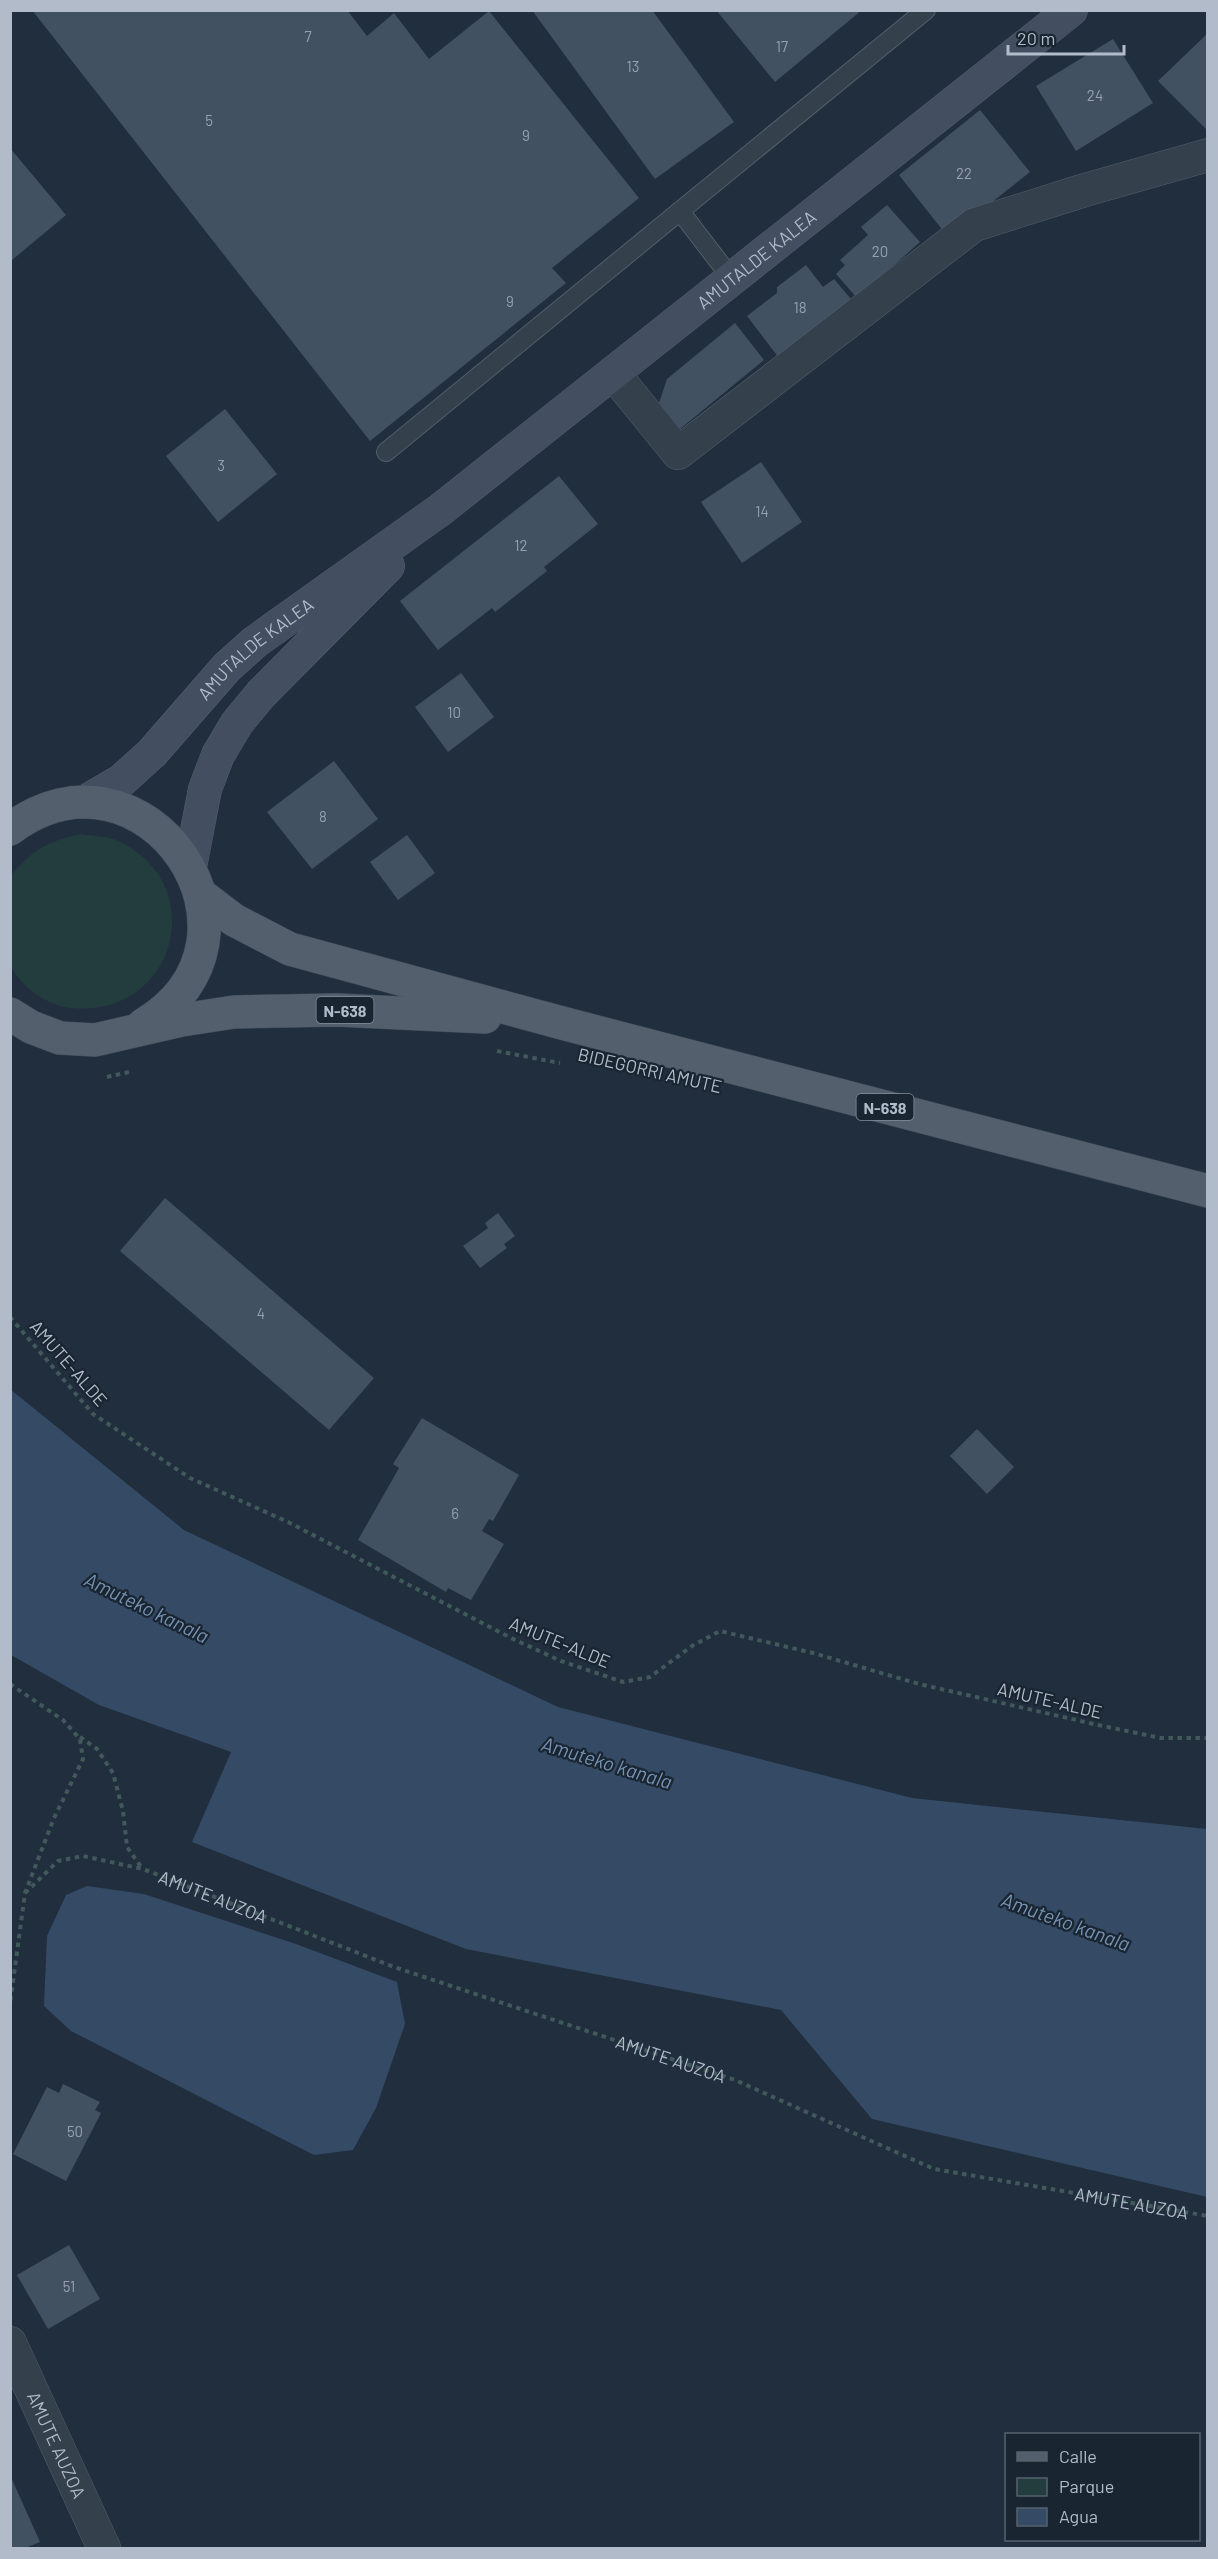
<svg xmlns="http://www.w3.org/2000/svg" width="1218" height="2559" viewBox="0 0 1218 2559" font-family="Barlow,sans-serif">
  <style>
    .green { fill: #233c3e }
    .water { fill: #344a65 }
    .building { fill: #425162 }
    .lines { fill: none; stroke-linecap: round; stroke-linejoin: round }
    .service-casing { stroke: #535e6b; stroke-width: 20 }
    .minor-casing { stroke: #535e6b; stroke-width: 34 }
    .secondary-casing { stroke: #535e6b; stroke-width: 34 }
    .primary-casing { stroke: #3e4956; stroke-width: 34 }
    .path { stroke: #41595b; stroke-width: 4; stroke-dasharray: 4.5 4.5; stroke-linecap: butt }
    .service { stroke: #35404d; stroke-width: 18 }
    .minor { stroke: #35404d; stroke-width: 33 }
    .secondary { stroke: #434f60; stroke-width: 33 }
    .primary { stroke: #535f6d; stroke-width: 33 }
    .labels { text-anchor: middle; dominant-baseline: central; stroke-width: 4.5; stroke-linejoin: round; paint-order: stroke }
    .number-label { font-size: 15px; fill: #95a0af }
    .shield { fill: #1a2532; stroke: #848e9c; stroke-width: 1.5 }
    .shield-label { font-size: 16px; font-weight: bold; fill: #b1bbc9 }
    .street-label { font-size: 18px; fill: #b1bbc9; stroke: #1a2532 }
    .water-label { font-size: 20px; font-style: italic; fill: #7692b2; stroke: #1a2532 }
  </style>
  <rect width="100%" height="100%" fill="#212e3d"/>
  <path class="green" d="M82,834C92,836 104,836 113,839C212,878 179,1018 72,1008C47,1006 23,988 11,967L12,874C36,848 47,841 82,834Z"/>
  <g class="water">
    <polygon points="10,1389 184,1530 558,1707 912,1798 1207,1829 1207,2197 872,2119 781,2010 466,1949 192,1842 231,1752 99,1705 11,1655"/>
    <polygon points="87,1886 144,1894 296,1944 397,1982 405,2024 376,2108 353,2150 314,2155 71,2031 44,2006 47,1936 66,1895"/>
  </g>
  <g class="building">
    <polygon points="32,10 347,10 367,36 394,13 429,59 489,11 639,198 552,268 566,283 370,441"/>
    <polygon points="532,10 652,10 734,122 655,179"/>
    <polygon points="716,10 862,10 775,82"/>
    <polygon points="1208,33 1208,131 1158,81"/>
    <polygon points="1113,39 1153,103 1076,151 1036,86"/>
    <polygon points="980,110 1030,172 948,237 899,175"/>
    <polygon points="10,148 66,215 12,260 10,258"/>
    <polygon points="887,205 920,242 857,298 836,274 845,265 840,260 868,235 861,227"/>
    <polygon points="806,265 823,287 834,279 851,299 779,358 747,316 777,293 777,287"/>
    <polygon points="735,323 764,360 680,429 659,403 667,379"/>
    <polygon points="225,409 277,474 218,522 166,456"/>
    <polygon points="761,462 802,522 742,563 701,502"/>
    <polygon points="559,476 598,524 544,567 547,571 495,612 492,608 438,650 400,601"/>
    <polygon points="461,673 494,717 448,752 415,707"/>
    <polygon points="334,761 378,819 312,869 267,812"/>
    <polygon points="407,835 435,873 398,900 370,862"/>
    <polygon points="165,1198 374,1378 329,1430 120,1251"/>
    <polygon points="498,1213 515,1236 504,1244 507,1248 480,1268 463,1246 488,1228 485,1223"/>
    <polygon points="422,1418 519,1475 493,1521 489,1519 482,1531 504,1544 471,1600 448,1588 446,1592 358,1540 399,1468 393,1464"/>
    <polygon points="977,1429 1014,1467 987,1494 950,1456"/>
    <polygon points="63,2084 100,2102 95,2110 101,2113 66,2181 13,2154 47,2087 59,2093"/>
    <polygon points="69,2245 100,2299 48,2329 17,2275"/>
    <polygon points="10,2475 40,2542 25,2548 10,2548"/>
  </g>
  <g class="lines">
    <g class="service-casing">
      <g id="service">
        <polyline points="732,279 680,211 926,10"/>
        <polyline points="386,452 680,211"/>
      </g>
    </g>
    <g class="minor-casing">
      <g id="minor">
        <polyline points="613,373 678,453 974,225 1085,190 1208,155"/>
        <path id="s2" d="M10,2343L104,2548"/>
      </g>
    </g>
    <g class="secondary-casing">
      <g id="secondary">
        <path id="s3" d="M85,802L121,781L152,753L227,667L255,642L440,510L1071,10"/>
        <polyline points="190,867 205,789 218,755 237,723 261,694 388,566"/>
      </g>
    </g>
    <g class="primary-casing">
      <g id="primary">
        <path d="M10,829C145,728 289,938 143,1025"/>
        <polyline points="200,894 234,920 290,949 562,1023 1208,1191"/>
        <polyline points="10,1014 31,1027 60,1038 95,1040 182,1020 234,1012 337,1010 485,1017"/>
      </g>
    </g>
    <g class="path">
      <polyline points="497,1051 560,1063"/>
      <polyline points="107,1077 129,1072"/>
      <polyline points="10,1317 93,1414 190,1478 288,1522 511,1638 561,1661 623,1682 650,1677 692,1646 720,1631 813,1653 919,1684 1098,1725 1161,1738 1208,1738"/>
      <polyline points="10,1684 63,1720 80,1739 83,1759 54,1818 25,1893 10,2004"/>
      <polyline points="80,1737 97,1749 113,1773 123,1811 127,1847 142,1868"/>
      <path id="s1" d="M25,1893L58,1861L83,1856L143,1869L394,1967L735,2080L934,2169L1208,2216"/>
    </g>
    <use href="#service" class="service"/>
    <use href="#minor" class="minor"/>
    <use href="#secondary" class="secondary"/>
    <use href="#primary" class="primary"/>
  </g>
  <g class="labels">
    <g class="number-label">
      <text x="308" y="36">7</text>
      <text x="782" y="46">17</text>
      <text x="633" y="66">13</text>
      <text x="1095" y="95">24</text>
      <text x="209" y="120">5</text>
      <text x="526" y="135">9</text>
      <text x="964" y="173">22</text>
      <text x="880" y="251">20</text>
      <text x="510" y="301">9</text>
      <text x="800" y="307">18</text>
      <text x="221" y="465">3</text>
      <text x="762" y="511">14</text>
      <text x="521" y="545">12</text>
      <text x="454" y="712">10</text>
      <text x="323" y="816">8</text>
      <text x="261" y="1313">4</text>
      <text x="455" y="1513">6</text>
      <text x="75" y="2131">50</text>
      <text x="69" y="2286">51</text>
    </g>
    <g class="shield">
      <rect x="316.5" y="997" width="57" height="26" rx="4.5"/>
      <rect x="856.5" y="1094" width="57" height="26" rx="4.5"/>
    </g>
    <g class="shield-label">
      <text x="345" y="1010">N-638</text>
      <text x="885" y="1107">N-638</text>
    </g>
    <g class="street-label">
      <text stroke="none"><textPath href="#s3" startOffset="866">AMUTALDE KALEA</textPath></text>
      <text stroke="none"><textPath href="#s3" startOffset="231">AMUTALDE KALEA</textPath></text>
      <text transform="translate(650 1070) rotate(13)">BIDEGORRI AMUTE</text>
      <text transform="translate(69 1363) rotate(49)">AMUTE-ALDE</text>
      <text transform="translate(560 1642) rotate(22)">AMUTE-ALDE</text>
      <text transform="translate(1050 1700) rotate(13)">AMUTE-ALDE</text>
      <text stroke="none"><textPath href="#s1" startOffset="208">AMUTE AUZOA</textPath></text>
      <text stroke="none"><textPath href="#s1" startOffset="694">AMUTE AUZOA</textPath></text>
      <text stroke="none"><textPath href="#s1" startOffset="1180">AMUTE AUZOA</textPath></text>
      <text stroke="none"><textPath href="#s2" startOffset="112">AMUTE AUZOA</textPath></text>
    </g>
    <g class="water-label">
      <text transform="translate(147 1607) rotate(26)">Amuteko kanala</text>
      <text transform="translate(607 1762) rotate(17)">Amuteko kanala</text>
      <text transform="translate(1066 1921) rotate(20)">Amuteko kanala</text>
    </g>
  </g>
  <rect width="1218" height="2559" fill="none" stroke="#b1bbc9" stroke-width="24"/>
  <rect x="1005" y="2433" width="195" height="108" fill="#1a2532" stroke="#56616e" stroke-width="1.5"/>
  <rect x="1017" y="2452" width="30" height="9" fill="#535f6d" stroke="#56616e" stroke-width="1.5"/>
  <text x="1059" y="2463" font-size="18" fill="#b1bbc9">Calle</text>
  <rect x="1017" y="2478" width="30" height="18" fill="#233c3e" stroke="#56616e" stroke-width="1.5"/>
  <text x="1059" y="2493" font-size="18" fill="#b1bbc9">Parque</text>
  <rect x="1017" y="2508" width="30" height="18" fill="#344a65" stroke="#56616e" stroke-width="1.5"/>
  <text x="1059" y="2523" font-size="18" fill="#b1bbc9">Agua</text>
  <path d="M1008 45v9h116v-9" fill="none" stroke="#b1bbc9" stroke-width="3"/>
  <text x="1017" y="45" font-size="18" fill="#b1bbc9" stroke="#1a2532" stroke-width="4.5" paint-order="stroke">20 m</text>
</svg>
